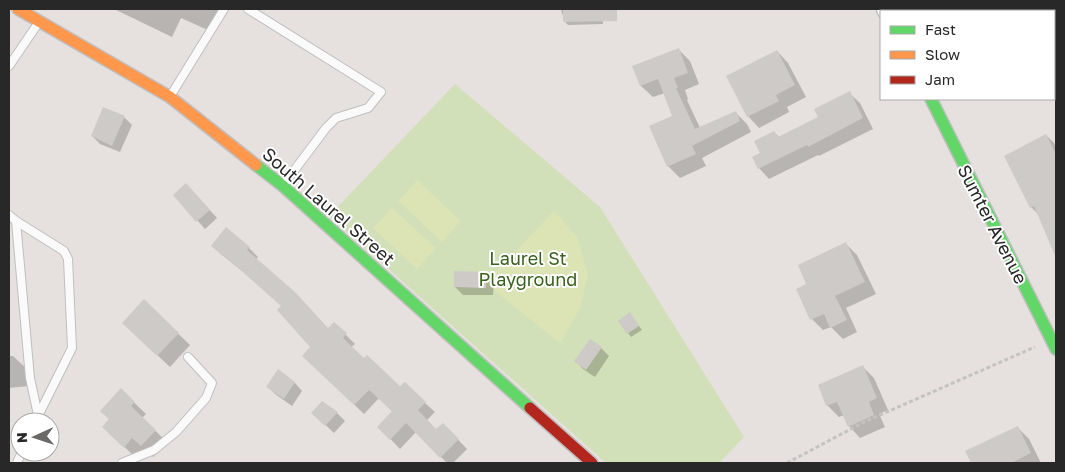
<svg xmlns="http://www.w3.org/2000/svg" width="1065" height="472" viewBox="0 0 1065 472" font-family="'Golos Text',sans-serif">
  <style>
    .green { fill: #d1e0b8 }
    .pitch { fill: #dce4b6 }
    .shadow { fill: #0003 }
    .building { fill: #cdcac7 }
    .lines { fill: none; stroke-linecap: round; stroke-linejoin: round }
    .lane-casing { stroke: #c0bfbf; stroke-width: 10 }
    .street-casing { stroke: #c0bfbf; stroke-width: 19 }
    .fast-casing { stroke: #c0bfbf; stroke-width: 14 }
    .slow-casing { stroke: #c0bfbf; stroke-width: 14 }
    .jam-casing { stroke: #c0bfbf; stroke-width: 14 }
    .path { stroke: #c4c3c3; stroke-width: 3; stroke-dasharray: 4 2.5; stroke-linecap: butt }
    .lane { stroke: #fbfafa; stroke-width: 8 }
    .street { stroke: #fbfafa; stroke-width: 16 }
    .fast { stroke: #63d668; stroke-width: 11 }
    .slow { stroke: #ff974d; stroke-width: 11 }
    .jam { stroke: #b3261e; stroke-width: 11 }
    .labels { text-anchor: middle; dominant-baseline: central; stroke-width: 4; stroke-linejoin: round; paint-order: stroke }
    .street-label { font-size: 18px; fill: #282828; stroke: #fff }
    .park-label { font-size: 18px; fill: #38611c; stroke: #fff }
  </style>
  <rect width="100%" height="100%" fill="#e6e1de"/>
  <polygon class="green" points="455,84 600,207 744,437 719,463 606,463 329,216"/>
  <g class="pitch">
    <polygon points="417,180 461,221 442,242 398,201"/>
    <polygon points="392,208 436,248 417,269 373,228"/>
    <polygon points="554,211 577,237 588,274 580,308 560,343 485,283"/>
  </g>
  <g class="shadow">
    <polygon points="114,9 220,9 210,31 181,18 172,37"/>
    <polygon points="561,9 602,9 603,24 568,25 564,21 564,16 562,14"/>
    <polygon points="1054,25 1056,30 1056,37 1054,38"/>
    <polygon points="679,50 690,61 699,84 685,90 688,99 687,100 700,128 736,113 747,124 751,132 702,158 706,166 680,178 668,166 674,116 665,93 653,97 641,86 634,66"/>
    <polygon points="777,51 788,63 806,97 787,107 789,112 759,128 748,116"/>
    <polygon points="1054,56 1056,56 1056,90 1054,91"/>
    <polygon points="849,93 860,103 873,129 819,156 818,155 769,179 759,168 774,132 780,138 819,117"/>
    <polygon points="124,117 132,125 120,152 100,144 92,136"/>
    <polygon points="1046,135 1054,143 1056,148 1056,246 1050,240 1039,215 1031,207"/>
    <polygon points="194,193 217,218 205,229 175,195"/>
    <polygon points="846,244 857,255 876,294 846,308 857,332 843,339 831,327 823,330 812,319"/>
    <polygon points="212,246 249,248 258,257 256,259 328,330 334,323 355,344 351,347 364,360 400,388 405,383 425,403 435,412 427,420 436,431 443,424 467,449 453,463 447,463 416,432 400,449 379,427 393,412 379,398 364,414 313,365 312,347 283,306 246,274 222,255"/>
    <polygon points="486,273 494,281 493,295 463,295 455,287"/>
    <polygon points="144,301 190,345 170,367 135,334"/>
    <polygon points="630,314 642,330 631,337 619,321"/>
    <polygon points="590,341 601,348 609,356 595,377 583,369 576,361"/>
    <polygon points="9,356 13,356 28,370 29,386 9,388"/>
    <polygon points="863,367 874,378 888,410 879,414 885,427 860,438 849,426 844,415 839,417 827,405"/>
    <polygon points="278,371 295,383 302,391 292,406 275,394 268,387"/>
    <polygon points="121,390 146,414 142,418 167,442 153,457 145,449 136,458 104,427 111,419"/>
    <polygon points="313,413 337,413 345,421 334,433"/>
    <polygon points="1017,427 1029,439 1041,463 984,463 976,448"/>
  </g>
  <g class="building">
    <polygon points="563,9 617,9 617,21 563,22"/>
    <polygon points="679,48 688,73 674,78 678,88 676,88 695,129 736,111 740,121 692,146 696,154 667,167 649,126 672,116 658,79 640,86 632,66"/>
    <polygon points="777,50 795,85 776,95 779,101 747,117 726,76"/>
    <polygon points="850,91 863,118 808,147 807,145 758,169 752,157 760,153 754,141 774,131 778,137 818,117 814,109"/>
    <polygon points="103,107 125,116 112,146 91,136"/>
    <polygon points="1046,134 1056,154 1056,258 1034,206 1030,208 1004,156"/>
    <polygon points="186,183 210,210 196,222 173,195"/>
    <polygon points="226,227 250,247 247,250 295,292 328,328 334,322 347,333 343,338 364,358 367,355 400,386 405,382 426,402 418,410 436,429 443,423 459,439 440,458 406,423 390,440 377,427 392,411 369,390 354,405 302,356 310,347 277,310 281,306 235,265 211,246"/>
    <polygon points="846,242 865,282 835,296 847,320 830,328 824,314 810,320 796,289 806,284 798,265"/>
    <polygon points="454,271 486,272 486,288 454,287"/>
    <polygon points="144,299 179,333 157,356 122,323"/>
    <polygon points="630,312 639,326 627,334 618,321"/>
    <polygon points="590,339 602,347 586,370 574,361"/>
    <polygon points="863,365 877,398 869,402 874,415 848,427 837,402 826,406 818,385"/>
    <polygon points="278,369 295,382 284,399 266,387"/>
    <polygon points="121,388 135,402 131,406 156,430 141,446 132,438 124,448 102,427 109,419 100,411"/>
    <polygon points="322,401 338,412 325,426 311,413"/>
    <polygon points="1018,426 1031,453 1011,463 971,463 965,451"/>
  </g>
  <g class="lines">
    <g class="lane-casing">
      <g id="lane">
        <polyline points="248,9 381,92 368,108 336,118 326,128 284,184"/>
        <polyline points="9,66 39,22"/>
        <polyline points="171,95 224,9"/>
        <polyline points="9,215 16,221 64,251 68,259 72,348 35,422"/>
        <polyline points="16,221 30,378 38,415"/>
        <polyline points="17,463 22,452"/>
        <polyline points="122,463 154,450 176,432 206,398 212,383 188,357"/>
      </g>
    </g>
    <g class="street-casing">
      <polyline id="street" points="885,9 886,11"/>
    </g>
    <g class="fast-casing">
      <g id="fast">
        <polyline points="931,99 1056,349"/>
        <polyline points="256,165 283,186 530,408"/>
      </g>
    </g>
    <g class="slow-casing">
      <polyline id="slow" points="18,9 170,97 256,165"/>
    </g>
    <g class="jam-casing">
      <polyline id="jam" points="530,408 592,463"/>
    </g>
    <polyline class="path" points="787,463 864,422 1035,347"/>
    <use href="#lane" class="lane"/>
    <use href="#street" class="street"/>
    <use href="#fast" class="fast"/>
    <use href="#slow" class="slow"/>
    <use href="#jam" class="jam"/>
  </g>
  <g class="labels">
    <g class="street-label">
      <text transform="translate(329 206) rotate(41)">South Laurel Street</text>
      <text transform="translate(993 224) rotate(63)">Sumter Avenue</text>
    </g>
    <g class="park-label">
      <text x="528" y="258">Laurel St<tspan x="528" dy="21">Playground</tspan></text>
    </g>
  </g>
  <rect width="1065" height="472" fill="none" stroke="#282828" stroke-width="20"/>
  <rect x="880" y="10" width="175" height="90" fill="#ffffff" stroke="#a9a9a9"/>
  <rect x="890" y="26" width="25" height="8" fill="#63d668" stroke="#a9a9a9"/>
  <text x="925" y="35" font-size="15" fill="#282828">Fast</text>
  <rect x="890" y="51" width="25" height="8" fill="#ff974d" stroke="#a9a9a9"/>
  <text x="925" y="60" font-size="15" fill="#282828">Slow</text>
  <rect x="890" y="76" width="25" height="8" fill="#b3261e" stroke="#a9a9a9"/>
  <text x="925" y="85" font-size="15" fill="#282828">Jam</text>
  <g transform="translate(35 437) rotate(267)"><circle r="24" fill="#ffffff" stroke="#a9a9a9"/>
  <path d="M0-4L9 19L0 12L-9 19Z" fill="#6a6968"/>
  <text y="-8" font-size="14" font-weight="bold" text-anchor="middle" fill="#282828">N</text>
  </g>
</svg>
